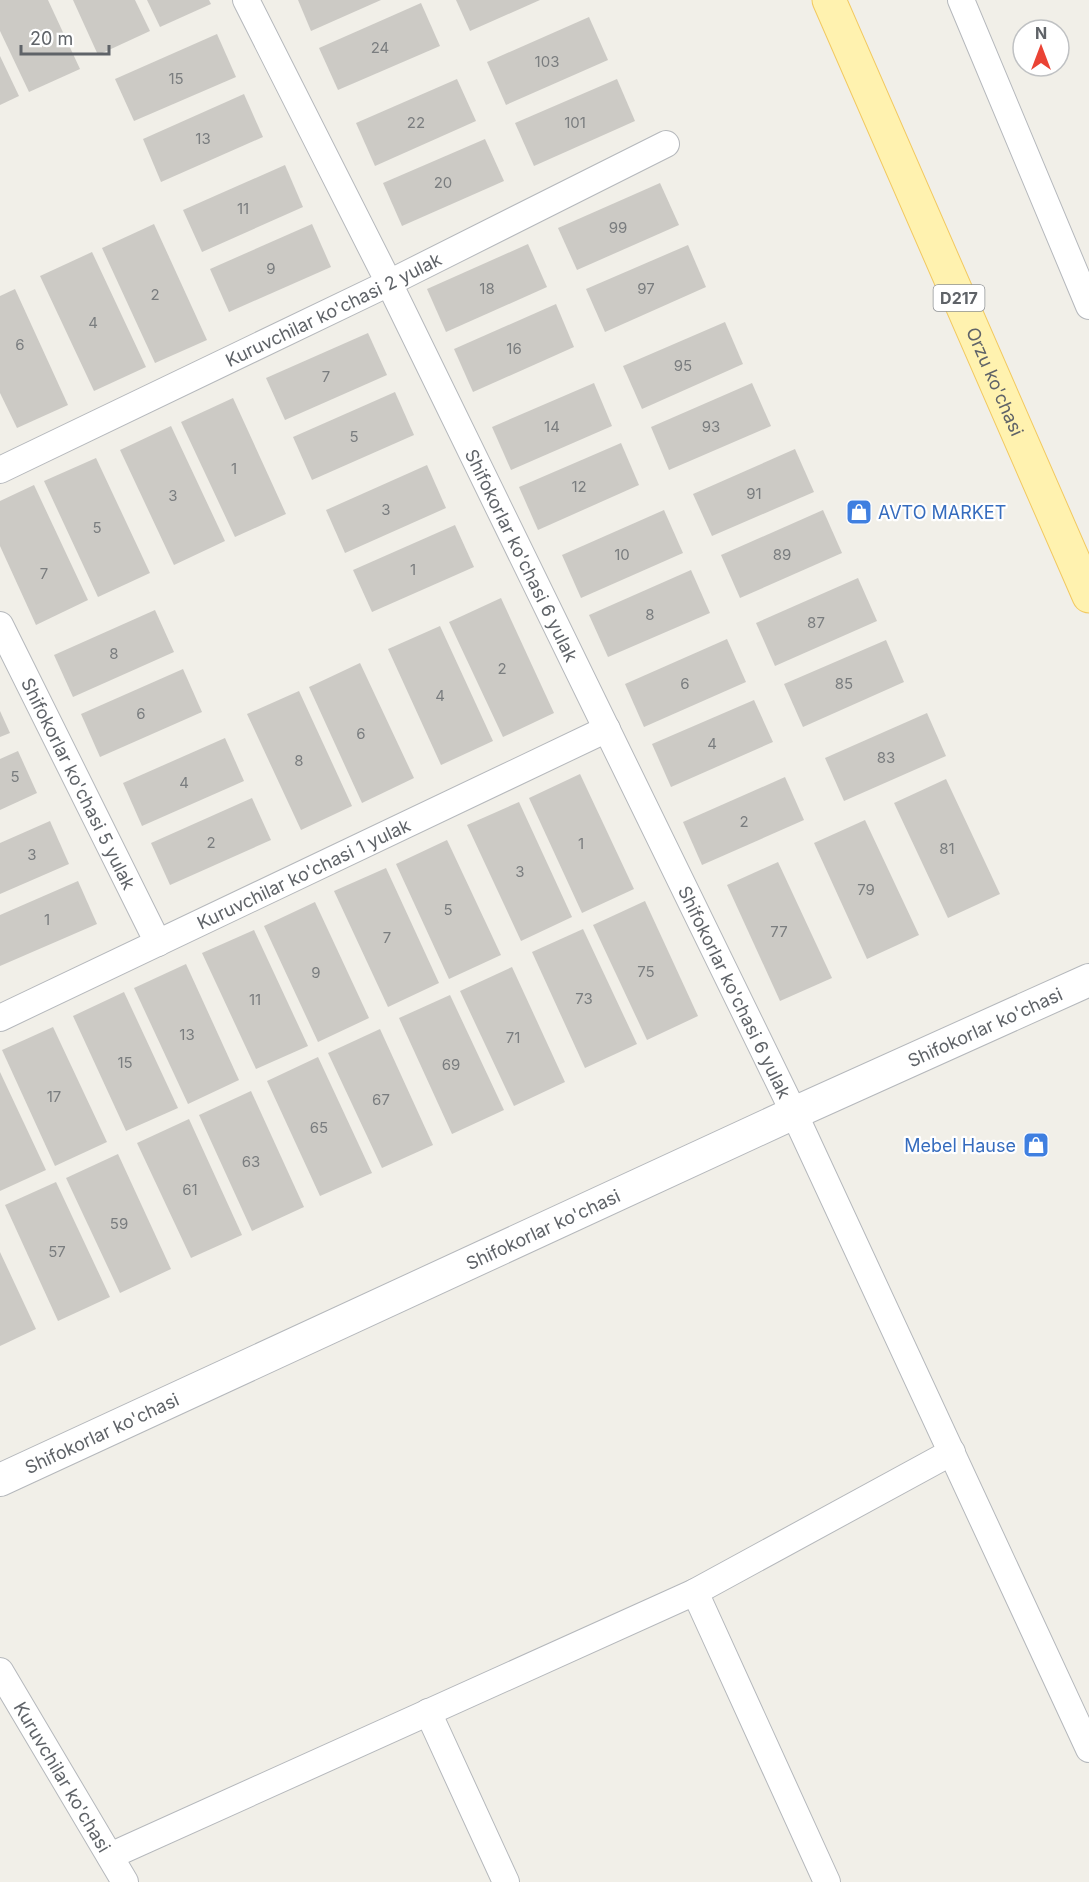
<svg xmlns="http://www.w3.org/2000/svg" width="1089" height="1882" viewBox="0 0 1089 1882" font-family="Inter,sans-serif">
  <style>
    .building { fill: #cccac5 }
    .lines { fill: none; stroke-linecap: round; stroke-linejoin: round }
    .minor-casing { stroke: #b5b8bc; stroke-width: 28 }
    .tertiary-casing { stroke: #b5b8bc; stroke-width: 34 }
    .primary-casing { stroke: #f2c960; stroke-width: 35 }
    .minor { stroke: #fff; stroke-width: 26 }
    .tertiary { stroke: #fff; stroke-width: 32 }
    .primary { stroke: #fff2af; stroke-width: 33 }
    .labels { text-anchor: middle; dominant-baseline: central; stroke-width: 4.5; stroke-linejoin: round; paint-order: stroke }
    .number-label { font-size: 15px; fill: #7a7d7f }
    .shield { fill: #fff; stroke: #8f9295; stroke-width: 1.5 }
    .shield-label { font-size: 16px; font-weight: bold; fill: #5f6368 }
    .street-label { font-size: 18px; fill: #5f6368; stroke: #fff }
    .shop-label { font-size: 18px; fill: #366cbe; stroke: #fff; text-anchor: start }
  </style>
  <rect width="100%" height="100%" fill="#f1efe8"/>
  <g class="building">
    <polygon points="0,0 48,0 80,69 29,92 0,31"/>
    <polygon points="73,0 135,0 150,31 98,55"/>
    <polygon points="147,0 209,0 211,4 160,27"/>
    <polygon points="298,0 381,0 311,31"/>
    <polygon points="456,0 540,0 470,31"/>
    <polygon points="421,3 440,46 338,90 319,48"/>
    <polygon points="589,17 608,60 506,105 487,62"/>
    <polygon points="217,34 236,77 134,121 115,79"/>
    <polygon points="0,56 19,96 0,105"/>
    <polygon points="457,79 476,121 375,166 356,123"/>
    <polygon points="617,79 635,121 534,166 515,123"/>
    <polygon points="244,94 263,137 161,182 143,139"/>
    <polygon points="485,139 504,181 402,226 383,183"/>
    <polygon points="285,165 303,207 202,252 183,210"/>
    <polygon points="660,183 679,225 577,270 558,228"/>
    <polygon points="154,224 207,340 155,363 102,248"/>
    <polygon points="312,224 331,267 229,312 210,269"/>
    <polygon points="528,244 547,287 446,332 427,289"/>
    <polygon points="688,245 706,287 605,332 586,289"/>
    <polygon points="92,252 146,367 94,391 40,276"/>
    <polygon points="15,289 68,405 17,428 0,393 0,296"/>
    <polygon points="556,304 574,347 473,392 454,349"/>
    <polygon points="725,322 743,364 642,409 623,366"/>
    <polygon points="368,333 387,375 285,420 266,378"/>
    <polygon points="594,383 612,426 511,470 492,427"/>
    <polygon points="752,383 771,426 669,470 651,427"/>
    <polygon points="395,392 414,435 312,480 293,437"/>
    <polygon points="233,398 286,514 235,537 181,422"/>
    <polygon points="171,426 225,541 174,565 120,450"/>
    <polygon points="621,443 639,485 538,530 519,487"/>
    <polygon points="795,449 814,492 712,536 693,494"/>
    <polygon points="96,458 150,573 98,597 44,481"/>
    <polygon points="427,465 446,508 345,553 326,510"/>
    <polygon points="34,485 88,600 36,625 0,546 0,501"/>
    <polygon points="664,510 683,553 581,598 562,555"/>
    <polygon points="823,510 842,553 740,598 721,555"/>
    <polygon points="455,525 474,567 372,612 353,570"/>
    <polygon points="691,570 710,613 608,657 589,615"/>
    <polygon points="858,578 877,621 775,666 756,623"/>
    <polygon points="501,598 554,713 503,737 449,622"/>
    <polygon points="155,610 174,652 73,697 54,655"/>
    <polygon points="440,626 493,741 441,765 388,649"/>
    <polygon points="727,639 746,682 644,727 625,684"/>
    <polygon points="886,640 904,682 803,727 784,684"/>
    <polygon points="360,663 414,778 362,803 309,687"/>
    <polygon points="183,669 202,712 100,757 81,714"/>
    <polygon points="299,691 352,806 301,830 247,714"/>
    <polygon points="754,700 773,742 671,787 652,744"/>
    <polygon points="0,711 10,733 0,737"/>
    <polygon points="927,713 946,756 844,801 825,758"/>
    <polygon points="225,738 244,781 142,826 123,783"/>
    <polygon points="18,751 37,793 0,810 0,759"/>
    <polygon points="580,774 634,889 582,913 529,798"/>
    <polygon points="785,777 804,820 702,865 683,822"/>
    <polygon points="946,779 1000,894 948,918 894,803"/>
    <polygon points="252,798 271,840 170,885 151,843"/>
    <polygon points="519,802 572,917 521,941 467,825"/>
    <polygon points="865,820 919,935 867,959 814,843"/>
    <polygon points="50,821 69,864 0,894 0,843"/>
    <polygon points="447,840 501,955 449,979 396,864"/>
    <polygon points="778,862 832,978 780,1001 727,885"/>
    <polygon points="386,868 439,983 388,1007 334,891"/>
    <polygon points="78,881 97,924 0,966 0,915"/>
    <polygon points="645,901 698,1016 647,1040 593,925"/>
    <polygon points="315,902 369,1018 318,1042 264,926"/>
    <polygon points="583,929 637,1044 585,1068 532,952"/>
    <polygon points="254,930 308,1046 256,1069 202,953"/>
    <polygon points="186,964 239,1080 188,1104 134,988"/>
    <polygon points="512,967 565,1082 514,1106 460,991"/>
    <polygon points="124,992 178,1108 126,1131 73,1016"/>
    <polygon points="450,995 504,1110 452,1134 399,1018"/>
    <polygon points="53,1027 107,1142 55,1166 2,1050"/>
    <polygon points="380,1029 433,1145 382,1168 328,1053"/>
    <polygon points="318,1057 372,1173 320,1196 267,1081"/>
    <polygon points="0,1072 46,1170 0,1191"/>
    <polygon points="251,1091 304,1207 252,1231 199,1115"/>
    <polygon points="189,1119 242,1235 191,1258 137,1143"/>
    <polygon points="118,1154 171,1269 120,1293 66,1178"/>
    <polygon points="56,1182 110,1297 58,1321 5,1205"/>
    <polygon points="0,1252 36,1329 0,1346"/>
  </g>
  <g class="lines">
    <g class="minor-casing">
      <g id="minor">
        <path id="s1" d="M246,0L389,283L794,1113L1089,1749"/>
        <polyline points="961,0 1089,306"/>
        <path id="s2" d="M0,470L389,283L666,144"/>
        <path id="s3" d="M0,625L158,943"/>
        <path id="s4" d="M0,1018L607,729"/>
        <polyline points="695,1592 952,1452"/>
        <path id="s5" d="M0,1671L125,1882"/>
        <polyline points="428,1712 506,1882"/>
        <polyline points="110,1856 695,1592 827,1882"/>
      </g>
    </g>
    <g class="tertiary-casing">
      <g id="tertiary">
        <path id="s6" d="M0,1480L794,1113L1089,980"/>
      </g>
    </g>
    <g class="primary-casing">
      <g id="primary">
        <path id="s7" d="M829,0L1089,596"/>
      </g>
    </g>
    <use href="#minor" class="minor"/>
    <use href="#tertiary" class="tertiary"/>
    <use href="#primary" class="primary"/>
  </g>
  <defs>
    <g id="shop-square" transform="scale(1.35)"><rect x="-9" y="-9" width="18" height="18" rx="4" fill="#3f7fe0" stroke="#fff"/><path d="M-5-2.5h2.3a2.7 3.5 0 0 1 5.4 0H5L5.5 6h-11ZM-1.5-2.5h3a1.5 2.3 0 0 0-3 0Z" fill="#fff"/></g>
  </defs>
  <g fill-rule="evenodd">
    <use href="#shop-square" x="859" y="512"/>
    <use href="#shop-square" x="1036" y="1145"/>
  </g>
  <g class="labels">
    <g class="number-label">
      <text x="380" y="47">24</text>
      <text x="547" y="61">103</text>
      <text x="176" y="78">15</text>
      <text x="416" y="122">22</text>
      <text x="575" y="122">101</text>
      <text x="203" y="138">13</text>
      <text x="443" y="182">20</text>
      <text x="243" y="208">11</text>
      <text x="618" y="227">99</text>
      <text x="271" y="268">9</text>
      <text x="487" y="288">18</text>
      <text x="646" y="288">97</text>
      <text x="155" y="294">2</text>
      <text x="93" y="322">4</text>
      <text x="20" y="344">6</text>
      <text x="514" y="348">16</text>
      <text x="683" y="365">95</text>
      <text x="326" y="376">7</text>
      <text x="552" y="426">14</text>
      <text x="711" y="426">93</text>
      <text x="354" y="436">5</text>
      <text x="234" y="468">1</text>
      <text x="579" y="486">12</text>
      <text x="754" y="493">91</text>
      <text x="173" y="495">3</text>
      <text x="386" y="509">3</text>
      <text x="97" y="527">5</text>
      <text x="622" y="554">10</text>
      <text x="782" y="554">89</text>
      <text x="413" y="569">1</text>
      <text x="44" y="573">7</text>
      <text x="650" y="614">8</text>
      <text x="816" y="622">87</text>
      <text x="114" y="653">8</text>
      <text x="502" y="668">2</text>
      <text x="685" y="683">6</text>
      <text x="844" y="683">85</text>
      <text x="440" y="695">4</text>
      <text x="141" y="713">6</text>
      <text x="361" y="733">6</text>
      <text x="712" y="743">4</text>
      <text x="886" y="757">83</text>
      <text x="299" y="760">8</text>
      <text x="15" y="776">5</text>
      <text x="184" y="782">4</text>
      <text x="744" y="821">2</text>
      <text x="211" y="842">2</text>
      <text x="581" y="843">1</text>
      <text x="947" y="848">81</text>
      <text x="32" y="854">3</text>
      <text x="520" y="871">3</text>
      <text x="866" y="889">79</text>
      <text x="448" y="909">5</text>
      <text x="47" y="919">1</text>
      <text x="779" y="931">77</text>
      <text x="387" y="937">7</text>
      <text x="646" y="971">75</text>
      <text x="316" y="972">9</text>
      <text x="584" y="998">73</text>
      <text x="255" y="999">11</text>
      <text x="187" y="1034">13</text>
      <text x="513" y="1037">71</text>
      <text x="125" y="1062">15</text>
      <text x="451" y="1064">69</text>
      <text x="54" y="1096">17</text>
      <text x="381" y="1099">67</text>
      <text x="319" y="1127">65</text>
      <text x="251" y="1161">63</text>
      <text x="190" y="1189">61</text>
      <text x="119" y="1223">59</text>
      <text x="57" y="1251">57</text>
    </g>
    <rect class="shield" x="933.5" y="285" width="51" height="26" rx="4.5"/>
    <g class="shield-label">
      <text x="959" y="298">D217</text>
    </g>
    <g class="street-label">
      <text stroke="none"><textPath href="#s2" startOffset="370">Kuruvchilar ko'chasi 2 yulak</textPath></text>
      <text stroke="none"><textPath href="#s7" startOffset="416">Orzu ko'chasi</textPath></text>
      <text stroke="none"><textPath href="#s1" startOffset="620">Shifokorlar ko'chasi 6 yulak</textPath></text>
      <text stroke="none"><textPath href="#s3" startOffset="177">Shifokorlar ko'chasi 5 yulak</textPath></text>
      <text stroke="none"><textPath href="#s4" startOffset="336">Kuruvchilar ko'chasi 1 yulak</textPath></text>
      <text stroke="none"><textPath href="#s1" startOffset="1106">Shifokorlar ko'chasi 6 yulak</textPath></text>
      <text stroke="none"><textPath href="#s6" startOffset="1084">Shifokorlar ko'chasi</textPath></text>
      <text stroke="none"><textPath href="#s6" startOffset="598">Shifokorlar ko'chasi</textPath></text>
      <text stroke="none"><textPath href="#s6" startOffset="112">Shifokorlar ko'chasi</textPath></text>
      <text stroke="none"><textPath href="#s5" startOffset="123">Kuruvchilar ko'chasi</textPath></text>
    </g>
    <g class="shop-label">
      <text x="878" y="512">AVTO MARKET</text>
      <text x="1016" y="1145" text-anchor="end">Mebel Hause</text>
    </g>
  </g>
  <g transform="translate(1041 48)"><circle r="28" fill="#ffffff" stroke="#bfc1c3" stroke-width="1.5"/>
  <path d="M0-4.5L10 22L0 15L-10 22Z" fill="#ea4335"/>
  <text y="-9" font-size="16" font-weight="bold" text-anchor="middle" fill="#5f6368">N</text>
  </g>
  <path d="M21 45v9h88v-9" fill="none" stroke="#5f6368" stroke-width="3"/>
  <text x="30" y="45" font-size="18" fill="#5f6368" stroke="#ffffff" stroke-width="4.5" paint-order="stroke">20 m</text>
</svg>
